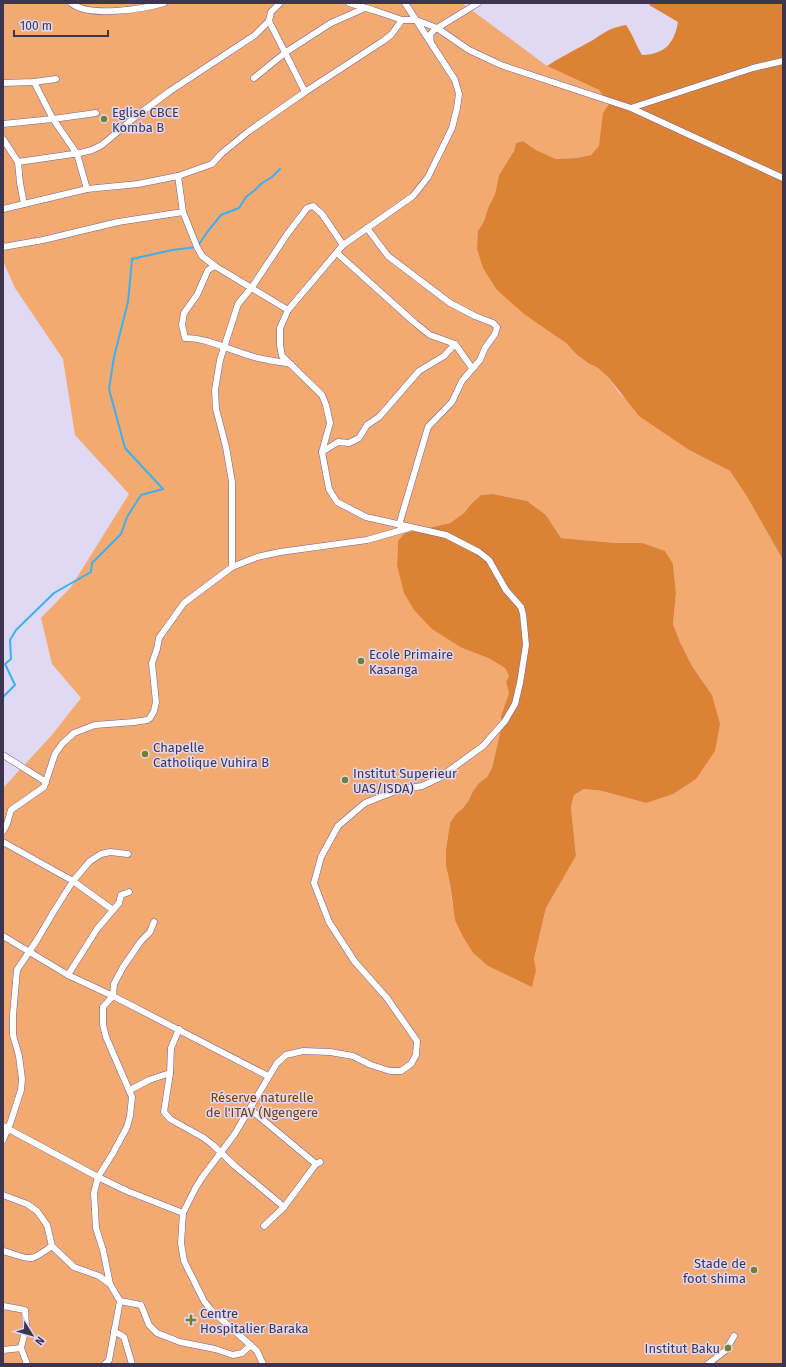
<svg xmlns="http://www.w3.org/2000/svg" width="786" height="1367" viewBox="0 0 786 1367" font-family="'Fira Sans',sans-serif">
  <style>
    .green { fill: #f3aa71; fill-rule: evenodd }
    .forest { fill: #db8234 }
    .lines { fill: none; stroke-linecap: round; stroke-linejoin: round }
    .stream { stroke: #38b1f4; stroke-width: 2 }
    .minor-casing { stroke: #74609d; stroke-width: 7 }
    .minor { stroke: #fff; stroke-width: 6 }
    .poi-dot { fill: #727f2d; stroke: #e0d9f4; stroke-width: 1.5 }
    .labels { text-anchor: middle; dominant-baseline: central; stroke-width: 3; stroke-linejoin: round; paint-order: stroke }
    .poi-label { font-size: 13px; fill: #3d3450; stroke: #e0d9f4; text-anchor: start }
    .park-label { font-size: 13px; fill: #763c00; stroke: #e0d9f4 }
  </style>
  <rect width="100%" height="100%" fill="#e0d9f4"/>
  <path class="green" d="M3,3H462L547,66L599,90L609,105L599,147L591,155L576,158L556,159L536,150L523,141L516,143L514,151L499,175L495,194L488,208L484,221L478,231L548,329L566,343L577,355L588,363L598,368L609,378L620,394L665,433L689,450L730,471L746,495L783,560V1364H3V788L51,736L81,698L52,664L41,618L71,587L129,494L75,435L63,359L15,288L3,261ZM493,494L527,501L546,515L561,538L615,543H642L673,564L676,593L673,624L680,642L692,666L712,695L646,803L602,791L584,789L574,795L571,807L576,856L546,908L534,960L536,970L504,973L488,966L473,953L463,937L452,902L450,884L446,866V849L450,823L456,814L463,808L469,800L473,791L479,783L487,777L492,768L501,729V716L509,693L506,682L509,676L505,668L488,658L462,648L397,565L398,541L417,530L450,523L464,513L472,503L481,495Z"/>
  <g class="forest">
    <path d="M651,3H783V560L746,495L730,471L689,450L639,416L609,378L598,368L588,363L577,355L566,343L524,314L497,290L483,268L477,249L478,231L484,221L488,208L495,194L499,175L514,151L516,143L523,141L536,150L556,159L576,158L591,155L599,146L603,113L609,104L599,90L547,66C559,58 571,52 584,45C602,36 604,29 626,25C633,35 636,45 642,55C665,54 674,44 678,22L649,5Z"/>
    <polygon points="493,494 527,501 546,515 561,538 615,543 642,543 665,551 673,564 676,593 673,624 680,642 692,666 712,695 720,724 715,751 696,779 673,794 646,803 602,791 584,789 574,795 571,807 576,856 546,908 534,959 536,970 532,987 488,966 473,953 463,937 455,920 450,884 446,866 446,849 450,823 456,814 463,808 469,800 473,791 479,783 487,777 492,768 501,729 501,716 509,693 506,682 509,676 505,668 488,658 462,648 432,629 414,610 404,593 397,565 398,541 405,533 450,523 464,513 472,503 481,495"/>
  </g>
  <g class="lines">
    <g class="stream">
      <polyline points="163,489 125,448 109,389 114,357 128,302 132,259 172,250 197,247 208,231 221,215 239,208 246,197 255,190 262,183 272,177 280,169"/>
      <polyline points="3,697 15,685 5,664 11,659 10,640 16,630 54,593 91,572 92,563 121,534 127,517 141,495 163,489"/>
    </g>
    <g class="minor-casing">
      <g id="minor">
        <path d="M71,3C89,18 143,9 164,3"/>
        <polyline points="349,3 373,10 402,20 416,20 437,28 469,50 501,65 631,108 783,178"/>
        <polyline points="269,21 305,92"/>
        <polyline points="431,43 430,35 434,30 478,3"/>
        <polyline points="254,78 286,52 331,23 365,8"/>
        <polyline points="34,82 53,119 77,154 87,189"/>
        <polyline points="3,83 34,82 56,79"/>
        <polyline points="631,108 753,68 783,61"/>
        <polyline points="3,124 53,119 96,113"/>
        <polyline points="3,139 18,162 20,183 24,204"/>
        <polyline points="18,162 80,153 92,150 102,145 135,117 170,91 255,35 269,21 271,12 280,3"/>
        <polyline points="178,176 183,212 197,247 202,256 215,266 288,310"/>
        <polyline points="3,209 87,189 138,184 178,176 212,164 221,154 249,131 305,92 383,41 391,35 402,20"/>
        <polyline points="367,228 388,256 450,303 475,316 493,323 497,327 495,334 485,348 480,360 462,381 452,402 428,427 399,525"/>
        <polyline points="3,247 43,240 118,222 183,212"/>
        <polyline points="337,253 415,323 430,335 455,344 472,368"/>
        <path d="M215,266L208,270L197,295L184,313L182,325L185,338C207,338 227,349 248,355C261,360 276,361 291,364"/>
        <polyline points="322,452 338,442 349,443 359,438 367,425 379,417 419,371 444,356 455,344"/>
        <polyline points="232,567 232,482 226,447 216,409 215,390 220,360 238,304 252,287 288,233 307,208 313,206 322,214 343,245"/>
        <polyline points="3,755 46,782"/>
        <polyline points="3,831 7,824 11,810 44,787 55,754 62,744 74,733 95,725 134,722 147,720 150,718 154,711 156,702 152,663 157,649 159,638 184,603 232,567 257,557 280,552 367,540 409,528"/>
        <polyline points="3,842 73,881 113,910"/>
        <polyline points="3,936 68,975 113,996 268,1076"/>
        <polyline points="68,975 97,929 119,903 121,895 129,892"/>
        <polyline points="179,1029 171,1048 170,1073 164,1112 170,1119 204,1138 213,1145 235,1166 284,1207"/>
        <polyline points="130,1090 149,1080 170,1073"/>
        <polyline points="250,1109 316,1164"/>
        <polyline points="3,1126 98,1177 127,1191 183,1213"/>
        <polyline points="3,1140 11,1121 21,1090 22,1079 19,1056 13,1035 13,1015 17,970 37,940 54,911 73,881 90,861 101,854 110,852 128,854"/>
        <polyline points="3,1195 27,1204 37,1211 47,1225 52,1246 74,1267 99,1276 110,1284 120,1301 141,1305 149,1325 157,1333 180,1342 215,1349 233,1355 242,1353 251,1345"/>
        <polyline points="264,1226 284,1207 316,1164 320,1162"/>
        <path d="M3,1251C12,1253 23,1259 32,1258C39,1256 46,1250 52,1246"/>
        <polyline points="110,1284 103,1250 96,1228 94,1193 98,1177 113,1153 127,1127 130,1116 132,1097 106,1037 103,1025 103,1007 113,996 114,984 123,967 141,941 150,932 154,922"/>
        <polyline points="3,1306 25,1310 26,1327 21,1348 27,1364"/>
        <polyline points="114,1331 124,1337 132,1364"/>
        <polyline points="3,1350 21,1348"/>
        <polyline points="105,1364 109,1360 120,1301"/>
        <polyline points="263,1364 257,1351 211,1310 204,1301 184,1261 181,1243 183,1213 195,1189 201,1179 234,1135 277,1063 286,1055 303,1051 330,1052 353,1056 371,1065 390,1071 401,1071 411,1064 416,1055 417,1041 387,998 355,962 329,922 314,883 321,857 338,826 365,803 398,790 422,786 439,778 483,746 505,721 515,704 520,683 526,645 523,614 521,607 506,590 489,560 479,552 446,535 366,517 337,502 329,489 322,452 330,423 326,405 322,395 282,356 280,345 280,328 288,310 343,245 413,196 428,177 452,128 457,108 459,94 455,80 405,3"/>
        <polyline points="708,1364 726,1350 734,1336"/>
      </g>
    </g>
    <use href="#minor" class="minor"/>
  </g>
  <g class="poi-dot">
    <circle cx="104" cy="119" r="4"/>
    <circle cx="361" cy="661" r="4"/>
    <circle cx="145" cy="754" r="4"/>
    <circle cx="345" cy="780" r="4"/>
    <circle cx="754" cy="1270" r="4"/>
    <path d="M189 1314h4v4h4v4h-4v4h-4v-4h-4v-4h4z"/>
    <circle cx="728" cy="1348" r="4"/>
  </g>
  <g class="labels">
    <g class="poi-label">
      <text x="112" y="112">Eglise CBCE<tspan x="112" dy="15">Komba B</tspan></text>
      <text x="369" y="654">Ecole Primaire<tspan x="369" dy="15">Kasanga</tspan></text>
      <text x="153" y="747">Chapelle<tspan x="153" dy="15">Catholique Vuhira B</tspan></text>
      <text x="353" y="773">Institut Superieur<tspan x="353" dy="15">UAS/ISDA)</tspan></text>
      <text x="746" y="1263" text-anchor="end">Stade de<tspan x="746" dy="15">foot shima</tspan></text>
      <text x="200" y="1313">Centre<tspan x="200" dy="15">Hospitalier Baraka</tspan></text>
      <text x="720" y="1348" text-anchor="end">Institut Baku</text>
    </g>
    <g class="park-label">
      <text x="262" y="1097">Réserve naturelle<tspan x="262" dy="15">de l'ITAV (Ngengere</tspan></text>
    </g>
  </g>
  <rect width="786" height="1367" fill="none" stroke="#3d3450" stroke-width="8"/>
  <g transform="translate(32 1335) rotate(127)" stroke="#e0d9f4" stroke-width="3" paint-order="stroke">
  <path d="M0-3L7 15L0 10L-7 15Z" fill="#3d3450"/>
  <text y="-6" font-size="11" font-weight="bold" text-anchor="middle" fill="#3d3450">N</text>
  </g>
  <path d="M14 30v6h94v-6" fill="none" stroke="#3d3450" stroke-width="2"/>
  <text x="20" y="30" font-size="12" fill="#3d3450" stroke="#e0d9f4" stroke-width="3" paint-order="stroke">100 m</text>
</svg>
